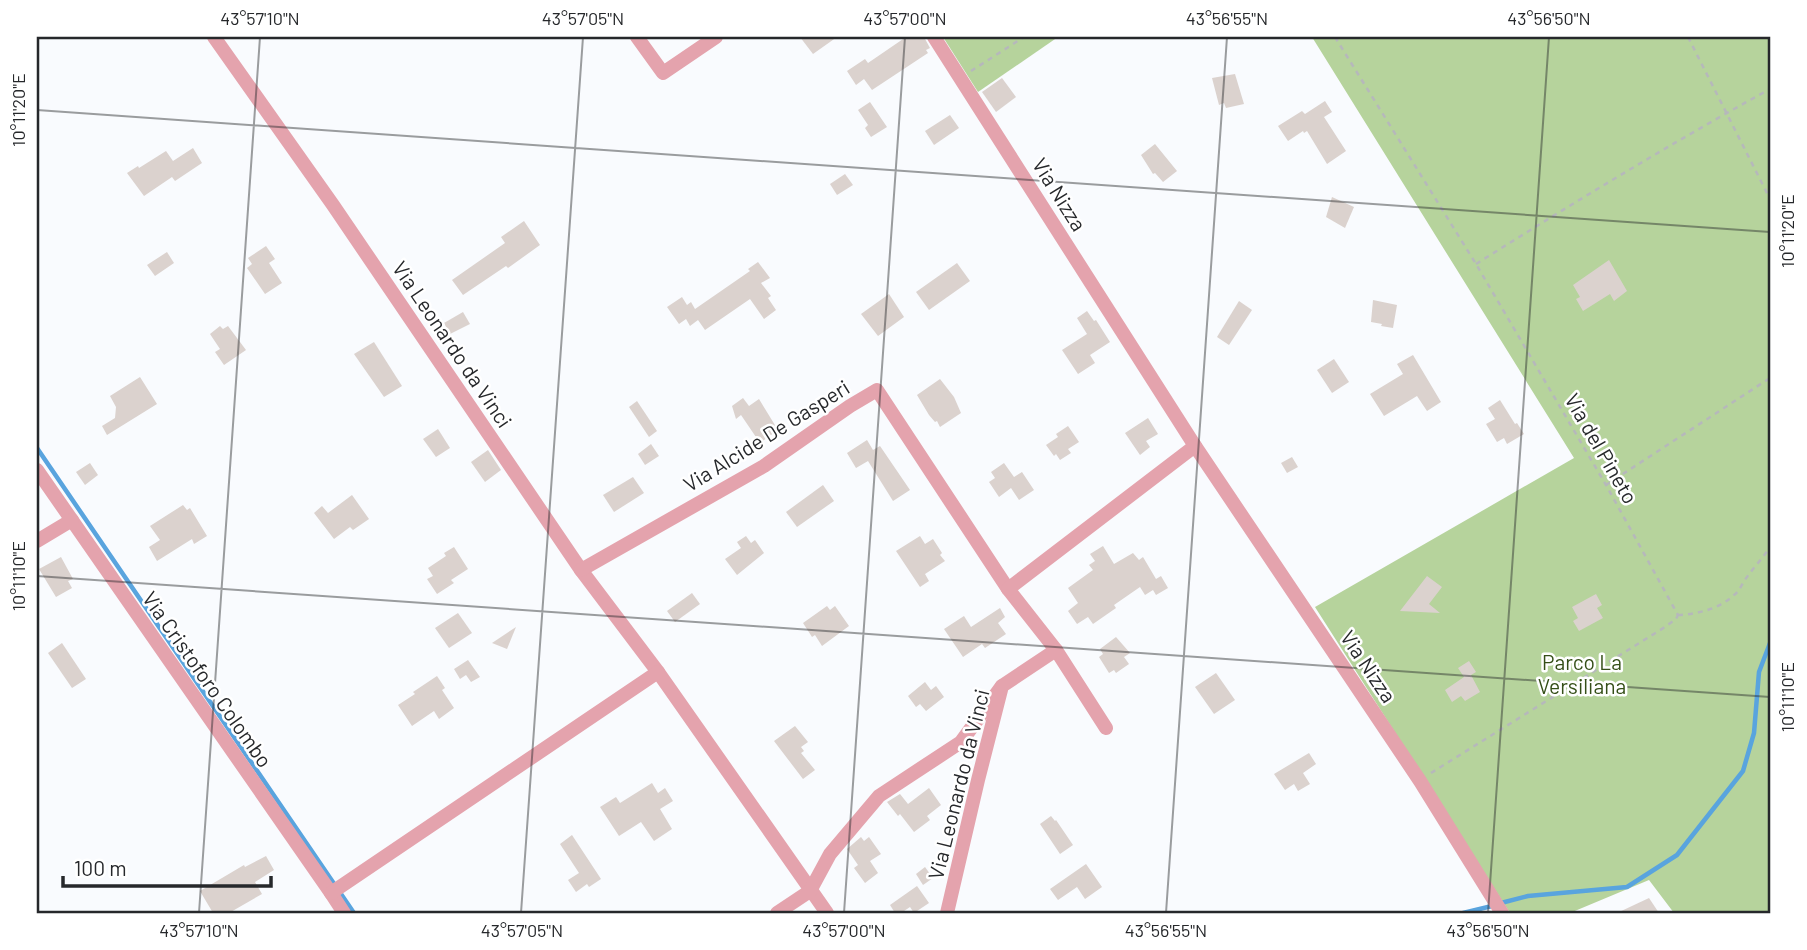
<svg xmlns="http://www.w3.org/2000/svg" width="1807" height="950" viewBox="0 0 1807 950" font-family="Barlow,sans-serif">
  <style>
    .green { fill: #b6d39c }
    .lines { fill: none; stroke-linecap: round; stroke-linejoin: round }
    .stream { stroke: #59a4de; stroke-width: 4.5 }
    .building { fill: #dbd2ce }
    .path { stroke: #b6b8bb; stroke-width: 2.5; stroke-dasharray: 5 5; stroke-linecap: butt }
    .street { stroke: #e4a3ad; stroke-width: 14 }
    .ticks { fill: none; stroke: #26282b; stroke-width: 2; stroke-opacity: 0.45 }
    .labels { text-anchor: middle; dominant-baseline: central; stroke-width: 5; stroke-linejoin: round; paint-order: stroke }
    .street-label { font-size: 21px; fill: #26282b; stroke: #fff }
    .park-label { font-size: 21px; fill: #354f18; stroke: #fff }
    .neatline { fill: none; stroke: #26282b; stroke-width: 2.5 }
    .ticks-label { font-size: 18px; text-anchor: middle; fill: #26282b }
  </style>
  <rect width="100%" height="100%" fill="#f9fbfe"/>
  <g class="green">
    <polygon points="943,37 1058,37 978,92"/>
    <polygon points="1312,37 1770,37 1770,913 1674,913 1649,880 1570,913 1510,913 1315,607 1574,458"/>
  </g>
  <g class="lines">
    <g class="stream">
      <polyline points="37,448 354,913"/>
      <polyline points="1501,903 1528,896 1627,887 1677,855 1743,771 1754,733 1759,672 1770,643"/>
      <polyline points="1463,913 1492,906"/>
    </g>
  </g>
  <g class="building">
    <polygon points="800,37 837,37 813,54"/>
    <polygon points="906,37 924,37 930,48 926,50 928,53 872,90 864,79 856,85 847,71 865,59 868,63"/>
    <polygon points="1235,74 1244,104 1226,108 1224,103 1219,105 1212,78"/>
    <polygon points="1002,78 1016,97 996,112 982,92"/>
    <polygon points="1325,101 1332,112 1324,117 1346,151 1327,164 1307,131 1304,133 1303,131 1288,141 1278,126 1302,111 1305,114"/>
    <polygon points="870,102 887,127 871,137 865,128 868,125 858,110"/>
    <polygon points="950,115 959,128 934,145 925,131"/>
    <polygon points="1155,144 1177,171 1163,182 1155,173 1153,174 1141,155"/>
    <polygon points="193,148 202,163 175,181 172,177 144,196 127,173 138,166 139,168 166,151 173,161"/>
    <polygon points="845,174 853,185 837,195 830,184"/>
    <polygon points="1332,197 1354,207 1345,228 1326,217"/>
    <polygon points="524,221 540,245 508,268 506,266 463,295 452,280 505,243 501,237"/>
    <polygon points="266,246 275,259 269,263 282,283 265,294 247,268 252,264 248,258"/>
    <polygon points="167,252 174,263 155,276 147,265"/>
    <polygon points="1609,260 1627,291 1614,301 1610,294 1583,311 1576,299 1580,297 1573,285"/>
    <polygon points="758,262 770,278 761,283 771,296 768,298 776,310 764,319 750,299 705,330 698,320 690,326 686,319 679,324 667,307 682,297 687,305 691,302 695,309 750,271 748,269"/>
    <polygon points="957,263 970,281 929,310 916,292"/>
    <polygon points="889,294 904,317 878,336 861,314"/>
    <polygon points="1373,300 1397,305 1393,328 1381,326 1382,324 1371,322"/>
    <polygon points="1239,301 1252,310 1229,345 1217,337"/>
    <polygon points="1087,311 1094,321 1096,320 1110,342 1090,355 1095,363 1078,374 1062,350 1087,334 1077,318"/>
    <polygon points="463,312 470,324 450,334 444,323"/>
    <polygon points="220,326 223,329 228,326 246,350 224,365 215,352 220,349 210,334"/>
    <polygon points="374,342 402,386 384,397 354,354"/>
    <polygon points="1413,355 1441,402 1427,411 1417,396 1384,416 1370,394 1403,374 1397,364"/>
    <polygon points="1334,359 1349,382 1332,393 1317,370"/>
    <polygon points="140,377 157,404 107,435 102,426 115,418 116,407 110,396"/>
    <polygon points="940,379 954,397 961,413 940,427 937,421 935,422 929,415 917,395"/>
    <polygon points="743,398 749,406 759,399 778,430 760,443 741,415 736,419 732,406"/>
    <polygon points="1500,400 1515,424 1517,423 1524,434 1507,444 1504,438 1497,442 1486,424 1495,419 1488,408"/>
    <polygon points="637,401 657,431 649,437 629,407"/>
    <polygon points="1148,418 1158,434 1146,441 1150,447 1140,455 1125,433"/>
    <polygon points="1068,426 1079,442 1068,449 1071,453 1060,460 1056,454 1054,456 1046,445 1058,437 1056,434"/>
    <polygon points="438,429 450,448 436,457 423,439"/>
    <polygon points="867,440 873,450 880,446 910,490 893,501 868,461 856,468 847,453"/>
    <polygon points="651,444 659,456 645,465 638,454"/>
    <polygon points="488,450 501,470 485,482 471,462"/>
    <polygon points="1292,457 1298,467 1287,473 1281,463"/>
    <polygon points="90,463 98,475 85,485 76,472"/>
    <polygon points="1004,463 1014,477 1022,472 1034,490 1019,500 1011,488 999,497 989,482 995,478 991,472"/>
    <polygon points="633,477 644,493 614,512 603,495"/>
    <polygon points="823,485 834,501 797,527 786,512"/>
    <polygon points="352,495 369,519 353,530 350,527 334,539 314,513 322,506 328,513"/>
    <polygon points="183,505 187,510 190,508 207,536 194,544 192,539 157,561 149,547 160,540 150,526"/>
    <polygon points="746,536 751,543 755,540 764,553 737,575 725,559 741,548 737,542"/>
    <polygon points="920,536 925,544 933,539 942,553 940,555 945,561 925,574 929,581 920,587 896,551"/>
    <polygon points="1103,546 1114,564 1133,553 1139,560 1143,557 1156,579 1161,576 1168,588 1156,595 1153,590 1145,595 1140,587 1114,605 1116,608 1093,624 1088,617 1077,624 1068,611 1078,603 1068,588 1093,570 1089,565 1095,561 1090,554"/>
    <polygon points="454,547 468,569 451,580 454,583 437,594 427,579 433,576 428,568 446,556 444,553"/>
    <polygon points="61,557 73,579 68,581 72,588 56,597 39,569"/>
    <polygon points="1427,576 1442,587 1429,604 1440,613 1400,611"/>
    <polygon points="692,593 700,604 675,622 667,611"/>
    <polygon points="1596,594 1602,605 1597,608 1603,618 1579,631 1573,621 1578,618 1572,607"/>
    <polygon points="827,606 830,610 835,606 849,626 822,646 815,635 812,637 803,623"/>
    <polygon points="1000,608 1005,617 998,623 1006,634 985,648 982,644 963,657 944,629 964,616 971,627"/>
    <polygon points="458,613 472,633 449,648 435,628"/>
    <polygon points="516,627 507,649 492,643"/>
    <polygon points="1116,637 1130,653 1124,657 1129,664 1116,673 1114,670 1109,673 1099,657 1103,654 1100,649"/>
    <polygon points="62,643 86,679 72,688 48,653"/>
    <polygon points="468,660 480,677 471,682 466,675 460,679 454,669"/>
    <polygon points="1469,661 1476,672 1471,675 1480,692 1465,701 1461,696 1452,702 1445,690 1464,677 1458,668"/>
    <polygon points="1216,673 1235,700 1214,714 1195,687"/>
    <polygon points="437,676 445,688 442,690 454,708 439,719 434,711 412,726 398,705 415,694 413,692"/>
    <polygon points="925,682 931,690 936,686 944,697 926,711 920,704 916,707 908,696"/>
    <polygon points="795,726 808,742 801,747 804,751 801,753 815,770 803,779 774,741"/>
    <polygon points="1309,753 1316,764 1303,773 1310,784 1298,791 1294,784 1285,790 1274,774"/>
    <polygon points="652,783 658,793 665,788 673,801 660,809 672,829 654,841 641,822 619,836 600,807 616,797 620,803"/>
    <polygon points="929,788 941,805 927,816 930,820 914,832 900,814 898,816 887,802 900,794 908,804"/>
    <polygon points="1051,816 1055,821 1056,820 1073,845 1060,854 1040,824"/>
    <polygon points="572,835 601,879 589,887 587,884 576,892 568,880 579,873 560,844"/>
    <polygon points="861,837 864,841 869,837 881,854 870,861 878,873 865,883 854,868 858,865 847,849"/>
    <polygon points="266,856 274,870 255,882 262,894 229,913 213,913 200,891 244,865 245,867"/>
    <polygon points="1086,864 1102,887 1085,899 1077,887 1058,900 1050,889"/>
    <polygon points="925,867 933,878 923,885 916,874"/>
    <polygon points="917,886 929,903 914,913 910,907 901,913 895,913 890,905"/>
    <polygon points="1649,898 1659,913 1617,913"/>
  </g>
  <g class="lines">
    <g class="path">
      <polyline points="1335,37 1476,264 1606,485 1678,615"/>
      <polyline points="1688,37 1770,199"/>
      <polyline points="971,71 1024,37"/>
      <path d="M1476,264C1573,203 1670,144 1770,89"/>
      <polyline points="1606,485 1770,378"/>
      <path d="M1678,615C1698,614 1719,609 1734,595C1740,591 1742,583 1747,577C1754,567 1763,558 1770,547"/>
      <polyline points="1431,773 1665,627 1676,619 1678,615"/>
    </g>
    <g class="street">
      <polyline points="214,37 333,205 581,570 658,672 827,913"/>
      <polyline points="637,37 663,73 716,37"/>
      <polyline points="934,37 1195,446"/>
      <polyline points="37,470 331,893 344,913"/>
      <polyline points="37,541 72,520"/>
      <polyline points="581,570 764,466 850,406 877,390 1008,589 1056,650 1106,728"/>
      <polyline points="1008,589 1195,446 1420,781 1502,913"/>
      <polyline points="331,893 658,672"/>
      <polyline points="777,913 810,891 830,854 879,796 961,742 1002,686"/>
      <polyline points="947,913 978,780 1002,686 1056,650"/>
    </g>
  </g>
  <path class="ticks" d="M37,110L1770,232M37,576L1770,697M199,913L260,37M521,913L583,37M844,913L905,37M1166,913L1227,37M1488,913L1549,37"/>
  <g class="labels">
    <g class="street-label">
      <text transform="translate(1060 194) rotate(58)">Via Nizza</text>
      <text transform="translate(453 344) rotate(56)">Via Leonardo da Vinci</text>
      <text transform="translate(766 435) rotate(-32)">Via Alcide De Gasperi</text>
      <text transform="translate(1602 448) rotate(60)">Via del Pineto</text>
      <text transform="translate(1369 666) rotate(56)">Via Nizza</text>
      <text transform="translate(208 679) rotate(55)">Via Cristoforo Colombo</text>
      <text transform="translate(958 784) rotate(-76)">Via Leonardo da Vinci</text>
    </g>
    <g class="park-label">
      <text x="1582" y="661">Parco La<tspan x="1582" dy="24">Versiliana</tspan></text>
    </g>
  </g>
  <rect width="1807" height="950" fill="none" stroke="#ffffff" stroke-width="77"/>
  <path d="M63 876v10h208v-10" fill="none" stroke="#26282b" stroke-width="3.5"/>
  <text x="74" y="876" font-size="21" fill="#26282b" stroke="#ffffff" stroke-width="5" paint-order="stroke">100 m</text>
  <rect x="38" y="38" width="1731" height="874" class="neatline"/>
  <g class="ticks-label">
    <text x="260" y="25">43°57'10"N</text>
    <text x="583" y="25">43°57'05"N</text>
    <text x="905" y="25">43°57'00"N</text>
    <text x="1227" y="25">43°56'55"N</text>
    <text x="1549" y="25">43°56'50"N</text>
    <text transform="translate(19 110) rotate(-90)" y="6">10°11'20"E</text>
    <text transform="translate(1788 231) rotate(-90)" y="6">10°11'20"E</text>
    <text transform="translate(19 576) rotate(-90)" y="6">10°11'10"E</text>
    <text transform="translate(1788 697) rotate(-90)" y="6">10°11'10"E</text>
    <text x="199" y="937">43°57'10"N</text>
    <text x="522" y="937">43°57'05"N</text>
    <text x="844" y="937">43°57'00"N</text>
    <text x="1166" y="937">43°56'55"N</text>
    <text x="1488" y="937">43°56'50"N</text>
  </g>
</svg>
